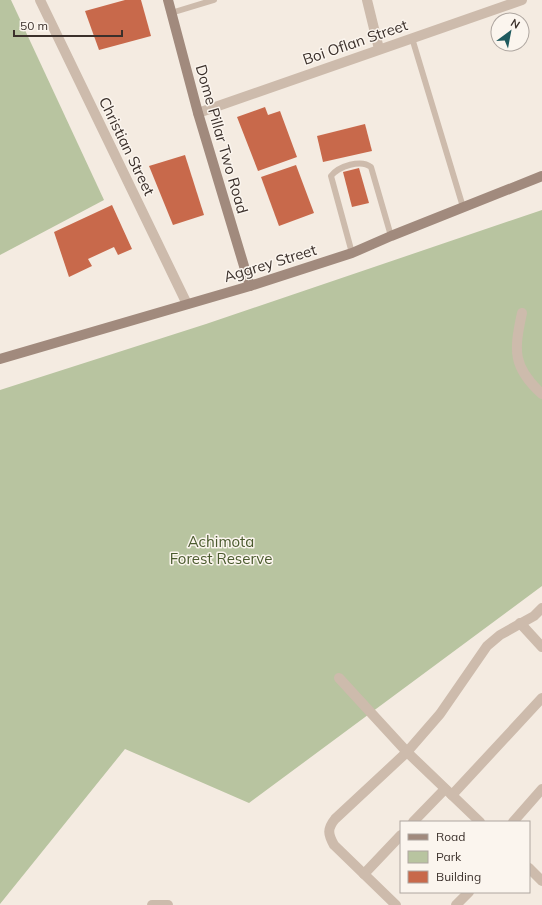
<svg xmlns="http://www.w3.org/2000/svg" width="542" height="905" viewBox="0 0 542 905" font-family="Mulish,sans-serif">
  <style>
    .green { fill: #b8c4a0 }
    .building { fill: #c8694b }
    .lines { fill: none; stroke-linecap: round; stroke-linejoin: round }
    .lane { stroke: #cdbbac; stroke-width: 6 }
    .street { stroke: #cdbbac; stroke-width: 10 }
    .secondary { stroke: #a18a7d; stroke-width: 10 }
    .labels { text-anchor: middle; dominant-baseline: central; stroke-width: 3; stroke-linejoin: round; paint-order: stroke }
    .street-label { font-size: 15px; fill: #3b302b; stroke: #fbf5ee }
    .park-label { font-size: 15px; fill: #4a5a2e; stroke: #fbf5ee }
  </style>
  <rect width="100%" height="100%" fill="#f4ebe1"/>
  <g class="green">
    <polygon points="0,0 11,0 104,200 0,255"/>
    <polygon points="542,210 542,586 249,803 125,749 0,904 0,390 206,324"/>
  </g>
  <g class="building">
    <polygon points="125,0 141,0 151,36 99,50 85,11"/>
    <polygon points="265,107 268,115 280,111 297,157 258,171 237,117"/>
    <polygon points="365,124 372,151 323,162 317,136"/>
    <polygon points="185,155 204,215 173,225 149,166"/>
    <polygon points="296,165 314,213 279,226 261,177"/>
    <polygon points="359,168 369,203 352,207 343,172"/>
    <polygon points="112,205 132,249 118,255 114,247 88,259 92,266 69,277 54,232"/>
  </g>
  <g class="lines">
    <g class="lane">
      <polyline points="171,13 214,0"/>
      <polyline points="412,38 463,207"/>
      <path d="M352,253L331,176C339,166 361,159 371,167L391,236"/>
    </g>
    <g class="street">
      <polyline points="40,0 187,304"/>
      <polyline points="367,0 379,49"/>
      <polyline points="198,113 522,0"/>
      <path d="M522,313C514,350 512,367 542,394"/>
      <polyline points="520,623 542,647"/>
      <polyline points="339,678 407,752 480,822"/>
      <polyline points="452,795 542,698"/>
      <polyline points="413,822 445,789"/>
      <polyline points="513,822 542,789"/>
      <polyline points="529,868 542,881"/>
      <polyline points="364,874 401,835"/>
      <polyline points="152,905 168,905"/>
      <path d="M396,905L334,845C328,834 327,829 335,819L407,752L440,714L487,646L500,635L534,616L542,608"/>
      <polyline points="456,905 469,892"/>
    </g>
    <g class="secondary">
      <polyline points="168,0 198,113 250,286"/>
      <polyline points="0,359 250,286 352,253 391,236 542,176"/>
    </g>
  </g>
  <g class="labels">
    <g class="street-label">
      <text transform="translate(355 42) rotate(-19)">Boi Oflan Street</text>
      <text transform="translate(222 139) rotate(74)">Dome Pillar Two Road</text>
      <text transform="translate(127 146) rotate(64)">Christian Street</text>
      <text transform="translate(270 263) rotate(-17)">Aggrey Street</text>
    </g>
    <g class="park-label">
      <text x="221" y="541">Achimota<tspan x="221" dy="17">Forest Reserve</tspan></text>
    </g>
  </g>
  <rect x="400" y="821" width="130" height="72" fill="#fbf5ee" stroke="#aea6a0"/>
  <rect x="408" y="834" width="20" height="6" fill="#a18a7d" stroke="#aea6a0"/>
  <text x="436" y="841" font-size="12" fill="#3b302b">Road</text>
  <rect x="408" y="851" width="20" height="12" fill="#b8c4a0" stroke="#aea6a0"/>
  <text x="436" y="861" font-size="12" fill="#3b302b">Park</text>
  <rect x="408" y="871" width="20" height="12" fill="#c8694b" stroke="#aea6a0"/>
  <text x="436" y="881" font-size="12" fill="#3b302b">Building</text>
  <g transform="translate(510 32) rotate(32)"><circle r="19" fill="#fbf5ee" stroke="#aea6a0"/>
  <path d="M0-3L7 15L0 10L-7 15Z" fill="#1f5a5e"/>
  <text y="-6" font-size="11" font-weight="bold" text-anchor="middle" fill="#3b302b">N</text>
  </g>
  <path d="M14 30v6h108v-6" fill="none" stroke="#3b302b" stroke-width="2"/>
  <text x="20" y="30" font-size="12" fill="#3b302b" stroke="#fbf5ee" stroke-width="3" paint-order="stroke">50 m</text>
</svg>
